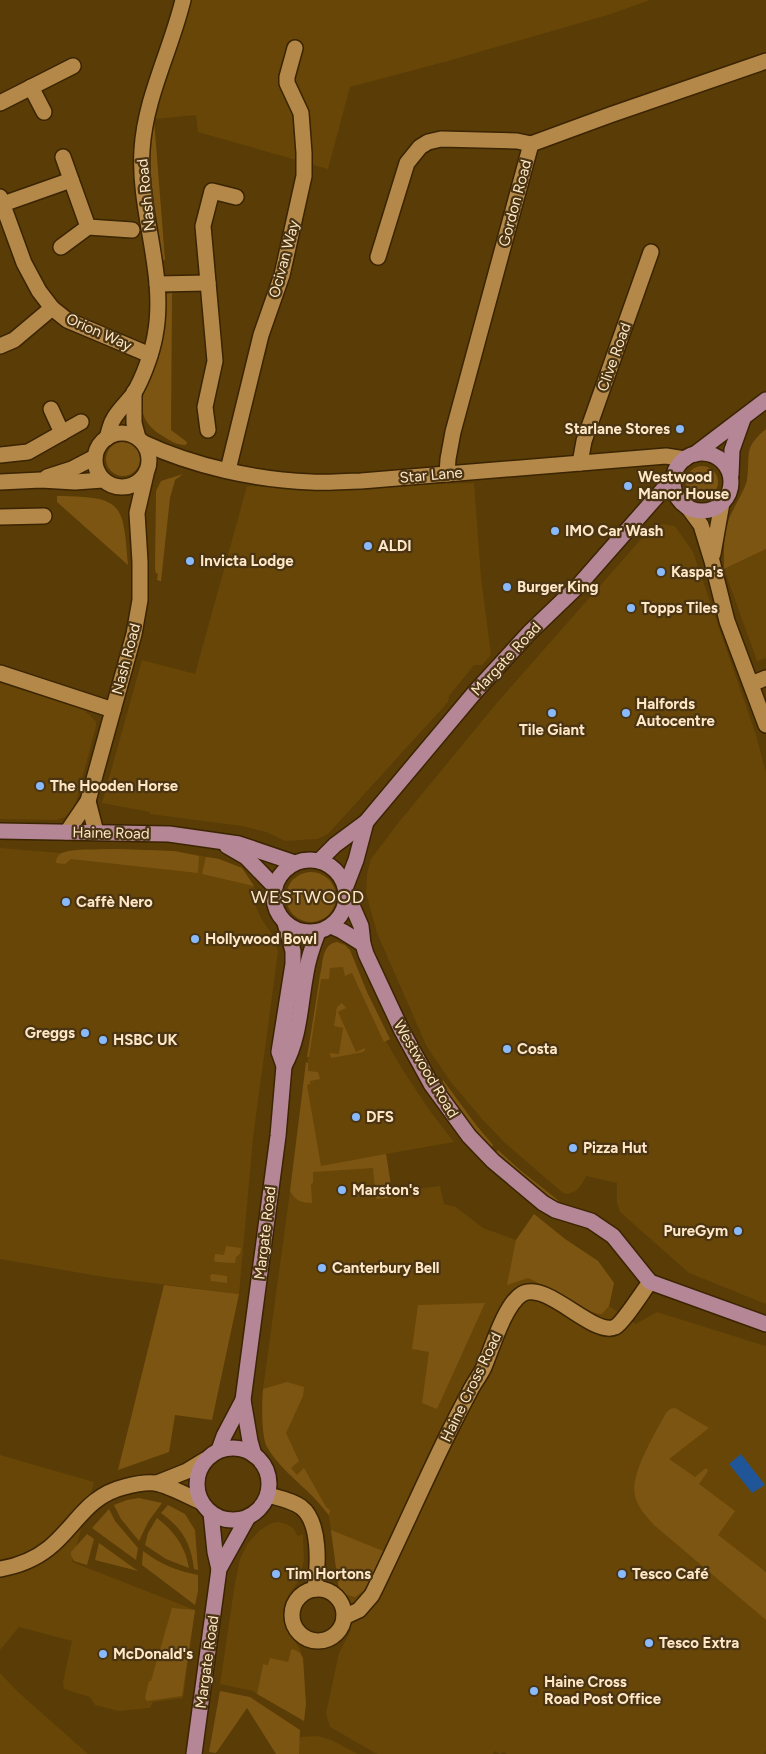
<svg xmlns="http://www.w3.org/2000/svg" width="766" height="1754" viewBox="0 0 766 1754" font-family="Figtree,sans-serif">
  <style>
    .built { fill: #684607 }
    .green { fill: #7d5512 }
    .water { fill: #205698 }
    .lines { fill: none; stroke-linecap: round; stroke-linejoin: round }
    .minor-casing { stroke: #3a2402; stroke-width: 18 }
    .major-casing { stroke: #3a2402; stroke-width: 18 }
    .minor { stroke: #b38849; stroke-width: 15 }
    .major { stroke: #b48696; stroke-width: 15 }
    .poi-dot { fill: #88bafc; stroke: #4a3412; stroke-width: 2 }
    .labels { text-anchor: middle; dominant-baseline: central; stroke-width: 4.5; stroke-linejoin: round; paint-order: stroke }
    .street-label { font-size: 15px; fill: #fee7c7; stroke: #4a3412 }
    .poi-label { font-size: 15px; font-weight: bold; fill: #fee7c7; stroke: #4a3412; text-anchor: start }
    .quarter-label { font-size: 18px; letter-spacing: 1px; fill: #fee7c7; stroke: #4a3412 }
  </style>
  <rect width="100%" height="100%" fill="#5a3c06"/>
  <g class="built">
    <polygon points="189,0 650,0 611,14 448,61 350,87 328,169 198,132 196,115 154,119"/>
    <polygon points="474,483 481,577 491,655 482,665 474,665 449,696 448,702 328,834 317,839 285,841 266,832 242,826 150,814 150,812 102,803 142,660 195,674 247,486 306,488"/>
    <polygon points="662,524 675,526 693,552 756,735 766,773 766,1304 689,1273 620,1212 617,1202 617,1183 586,1176 582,1184 576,1191 568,1194 563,1193 505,1143 482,1119 450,1081 427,1047 377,933 366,893 367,874 371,859 399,822 496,704 642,538"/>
    <polygon points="766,549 766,658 757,661 724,569"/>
    <polygon points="0,683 87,711 86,713 90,715 96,722 96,726 75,806 65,817 57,820 0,819"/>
    <polygon points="0,848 61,853 69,851 116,849 174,851 219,859 242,868 254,886 254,902 261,918 273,936 278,952 253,1138 239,1294 104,1277 0,1259"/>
    <polygon points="339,949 366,999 386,1041 401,1067 430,1111 454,1142 386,1154 392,1192 440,1186 444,1204 456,1207 483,1228 516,1240 534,1214 565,1239 598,1261 614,1283 609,1306 636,1324 657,1312 766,1346 766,1750 764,1754 507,1754 504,1752 500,1754 495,1751 493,1754 377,1754 330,1727 326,1713 339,1653 351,1630 339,1590 329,1516 310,1493 287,1472 266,1445 262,1410 263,1389 320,972"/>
    <polygon points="0,1455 94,1482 72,1562 195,1610 183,1698 153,1702 150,1708 118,1711 95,1705 90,1697 64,1689 63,1682 72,1641 19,1627 0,1650"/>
    <polygon points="279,1522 286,1524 293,1528 298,1536 303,1534 304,1560 300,1578 285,1602 283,1614 285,1625 300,1649 303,1658 300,1653 291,1650 288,1662 268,1665 263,1664 257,1694 253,1691 220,1684 235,1583 240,1559 248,1543 260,1530 272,1523"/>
    <polygon points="0,1673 18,1692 88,1754 0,1754"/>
    <polygon points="318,1736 331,1740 358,1754 293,1754 301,1737"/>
  </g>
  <g class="green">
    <polygon points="154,119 165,260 159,261 154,242 147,146"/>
    <path d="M172,293L171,430L187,442L186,445C176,445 169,440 161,435C123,410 153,380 161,348C165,330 165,312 166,294Z"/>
    <path d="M766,429V549L724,569C724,553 723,535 729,519C733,508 745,490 747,480C751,454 742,449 766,429Z"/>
    <circle cx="123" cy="459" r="17"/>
    <circle cx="702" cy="482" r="16"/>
    <polygon points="183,474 175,480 170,498 161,581 157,580 158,574 156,573 155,569 156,491 161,481"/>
    <path d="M57,496C123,497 123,502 128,565L57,502Z"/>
    <path d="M116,849L174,851L199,856L198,873L71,859L65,864L56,863C56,858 58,855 62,853C72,848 103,850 116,849Z"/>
    <polygon points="206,857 219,859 242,868 254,886 202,874"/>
    <circle cx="311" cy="897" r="25"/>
    <path d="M337,942L345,945L350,950L367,992L390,1039L384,1042L352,973L345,976L343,967L330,968L329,979H321L309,1057H307L323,958C325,950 328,943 337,942Z"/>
    <polygon points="342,1003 346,1008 338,1012 356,1052 365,1048 365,1050 363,1052 331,1058 330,1053 339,1054 343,1028 334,1026 337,1007"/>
    <path d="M306,1062L308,1063V1071L318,1072L320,1079L310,1081V1084L307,1085L321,1166L386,1154L392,1192L389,1194V1198L376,1199L373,1168L313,1172V1183L311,1184L312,1203C301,1203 295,1200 290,1191Z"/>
    <polygon points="443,1080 476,1125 493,1145 491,1148 461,1113 443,1085"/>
    <path d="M498,1150L520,1170L559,1201L558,1202C535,1189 515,1171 495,1153Z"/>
    <path d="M534,1214L565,1239L598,1261L614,1283L609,1306L602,1314C588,1315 545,1285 528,1278L507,1285L516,1240Z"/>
    <polygon points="226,1246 241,1248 240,1254 236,1257 235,1263 216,1262 214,1260 215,1254 224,1255"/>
    <polygon points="212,1274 227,1276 227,1283 211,1281 210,1276"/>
    <polygon points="164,1285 239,1294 212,1420 175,1415 169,1452 118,1470"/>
    <polygon points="485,1303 437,1409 422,1403 429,1352 412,1349 418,1305"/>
    <path d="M287,1382L304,1387L303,1396L286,1433L299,1461L291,1468L297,1475L304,1468L326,1507L330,1510L329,1515C311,1490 283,1474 267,1447C261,1435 262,1403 263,1389Z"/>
    <path d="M675,1408L709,1428L669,1459L695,1477L706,1468L708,1471L699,1484L735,1511L718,1535L766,1572V1620L654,1525C646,1516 638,1508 635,1496C630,1473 655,1434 666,1413L670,1409Z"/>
    <polygon points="139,1498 162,1503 148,1522 139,1541 121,1519 114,1505 127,1500"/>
    <path d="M168,1505L185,1514L195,1530L198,1570L194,1569C191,1543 182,1528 161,1513Z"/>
    <polygon points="109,1509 115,1521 138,1548 136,1560 92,1528"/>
    <path d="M157,1518C174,1531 185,1546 189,1568L166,1559L145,1545L148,1533Z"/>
    <path d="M331,1530L388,1553C379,1571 372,1587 355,1597L343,1594L339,1590Z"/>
    <polygon points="87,1534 94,1539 87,1565 74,1561 71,1555 71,1552"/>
    <polygon points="99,1543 138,1571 95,1560"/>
    <path d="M143,1551C160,1564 177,1571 198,1575V1591L195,1605L142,1565Z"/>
    <polygon points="172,1608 195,1610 182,1696 147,1701 145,1698 149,1681 151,1681"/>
    <polygon points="293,1649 300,1653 303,1658 306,1704 304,1721 257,1694 263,1664 268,1665 270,1658 288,1662 291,1650"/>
    <polygon points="220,1691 250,1697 300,1730 299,1754 276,1754 247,1708 216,1753 209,1752"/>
  </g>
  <polygon class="water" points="741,1454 765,1485 752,1493 729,1464"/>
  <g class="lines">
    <g class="minor-casing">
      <g id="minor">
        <polyline points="31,87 44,112"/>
        <polyline points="0,103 73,66"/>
        <polyline points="63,157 88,227"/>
        <polyline points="0,197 24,263 39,291 52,308 67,320 150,355"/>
        <polyline points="3,204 71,180"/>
        <polyline points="61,247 88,227 132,230"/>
        <polyline points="378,257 407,163 420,147 428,142 441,139 517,141 531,144"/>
        <polyline points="157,284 208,283"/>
        <polyline points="0,346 14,340 52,308"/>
        <polyline points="134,392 134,423 138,438"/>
        <polyline points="51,409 62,433"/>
        <polyline points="208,430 205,407 215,361 203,226 212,191 236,197"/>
        <circle cx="122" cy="460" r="27"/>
        <path d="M107,438C109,432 110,425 113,420C118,410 128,402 134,393C143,378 152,353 155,336C167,274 138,212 142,150C145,98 171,50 183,0"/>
        <path d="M144,443C193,466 256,480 311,482C327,483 344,481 361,481L666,456L685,459"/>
        <polyline points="0,455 28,452 81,422"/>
        <polyline points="580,463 584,441 651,252"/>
        <polyline points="228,470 261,335 282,275 304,176 304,153 301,113 287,83 287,77 295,48"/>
        <polyline points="447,474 448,459 453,432 531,144 610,115 766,61"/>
        <polyline points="47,477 72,469 95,457"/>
        <polyline points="0,482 41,480 75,482 103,480"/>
        <polyline points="687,506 701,525 712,561 727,621 766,725"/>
        <polyline points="0,517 44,516"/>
        <polyline points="713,554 722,503"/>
        <polyline points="0,673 113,710"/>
        <polyline points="751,684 766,678"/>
        <polyline points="88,801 96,832"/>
        <polyline points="67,832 88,801 134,634 140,600 140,562 137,513 146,474"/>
        <polyline points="157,1483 187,1471 205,1460"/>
        <path d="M268,1495C279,1498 291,1500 301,1507C321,1522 318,1567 315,1589"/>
        <path d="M0,1569C18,1566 34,1560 49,1548C76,1526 87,1496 124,1487C135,1484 144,1482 155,1483C168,1485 188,1496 201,1502"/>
        <circle cx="318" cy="1615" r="26"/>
        <path d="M344,1617L359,1610L372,1595C398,1542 422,1487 448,1434C455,1420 462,1406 469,1393C473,1384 480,1376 484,1367C492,1348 505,1304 522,1294C547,1280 593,1337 615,1327C623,1323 643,1291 650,1282"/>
      </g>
    </g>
    <g class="major-casing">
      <g id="major">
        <circle cx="702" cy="482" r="29"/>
        <polyline points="695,454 766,400"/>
        <polyline points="731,475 732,450 743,419"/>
        <polyline points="0,831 169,834 239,844 295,863"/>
        <polyline points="227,846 246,857 275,887"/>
        <circle cx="310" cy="896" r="36"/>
        <polyline points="319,861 335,845 366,822 475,692 529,633 579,585 674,477"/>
        <polyline points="346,886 356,860 366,822"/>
        <polyline points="347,894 361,926 363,944 366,954 402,1031 431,1084 469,1136 493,1161 543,1203 555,1210 591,1221 613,1236 650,1282 766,1324"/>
        <polyline points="331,926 342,931 363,944"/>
        <path d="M284,1066C300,1038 300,1004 306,973C308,959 313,945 318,932"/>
        <circle cx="233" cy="1484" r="36"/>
        <polyline points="219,1450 224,1436 243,1400"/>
        <polyline points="254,1455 250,1441 243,1400 278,1136 284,1066 279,1052 293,964 293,951 285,923"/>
        <polyline points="211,1513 215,1552 219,1569"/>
        <polyline points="194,1754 219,1569 248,1517"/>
      </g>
    </g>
    <use href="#minor" class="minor"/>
    <use href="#major" class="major"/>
  </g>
  <g class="poi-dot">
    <circle cx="680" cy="429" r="5"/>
    <circle cx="628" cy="486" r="5"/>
    <circle cx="555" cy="531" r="5"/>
    <circle cx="368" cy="546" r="5"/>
    <circle cx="190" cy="561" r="5"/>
    <circle cx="661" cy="572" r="5"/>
    <circle cx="507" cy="587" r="5"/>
    <circle cx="631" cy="608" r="5"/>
    <circle cx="552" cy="713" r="5"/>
    <circle cx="626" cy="713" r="5"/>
    <circle cx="40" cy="786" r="5"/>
    <circle cx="66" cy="902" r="5"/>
    <circle cx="195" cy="939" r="5"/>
    <circle cx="85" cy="1033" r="5"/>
    <circle cx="103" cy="1040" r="5"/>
    <circle cx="507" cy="1049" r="5"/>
    <circle cx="356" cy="1117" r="5"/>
    <circle cx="573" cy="1148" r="5"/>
    <circle cx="342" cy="1190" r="5"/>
    <circle cx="738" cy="1231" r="5"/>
    <circle cx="322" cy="1268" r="5"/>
    <circle cx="276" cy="1574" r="5"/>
    <circle cx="622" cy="1574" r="5"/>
    <circle cx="649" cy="1643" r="5"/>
    <circle cx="103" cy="1654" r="5"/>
    <circle cx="534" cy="1691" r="5"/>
  </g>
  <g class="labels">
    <g class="street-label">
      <text transform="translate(146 195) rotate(-96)">Nash Road</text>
      <text transform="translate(515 203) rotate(-75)">Gordon Road</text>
      <text transform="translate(284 259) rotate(-75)">Ocivan Way</text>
      <text transform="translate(99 332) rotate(24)">Orion Way</text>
      <text transform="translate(614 357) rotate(-70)">Clive Road</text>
      <text transform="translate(431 475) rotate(-5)">Star Lane</text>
      <text transform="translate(126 659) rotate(-75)">Nash Road</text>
      <text transform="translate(506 659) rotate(-47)">Margate Road</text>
      <text transform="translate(111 833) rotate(1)">Haine Road</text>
      <text transform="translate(426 1069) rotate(59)">Westwood Road</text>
      <text transform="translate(265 1233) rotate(-83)">Margate Road</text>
      <text transform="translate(471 1387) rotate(-64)">Haine Cross Road</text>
      <text transform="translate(207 1662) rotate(-82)">Margate Road</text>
    </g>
    <g class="poi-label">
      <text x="670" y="429" text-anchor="end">Starlane Stores</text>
      <text x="638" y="477">Westwood<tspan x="638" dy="17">Manor House</tspan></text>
      <text x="565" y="531">IMO Car Wash</text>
      <text x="378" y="546">ALDI</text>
      <text x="200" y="561">Invicta Lodge</text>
      <text x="671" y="572">Kaspa's</text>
      <text x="517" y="587">Burger King</text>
      <text x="641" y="608">Topps Tiles</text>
      <text x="636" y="704">Halfords<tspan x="636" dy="17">Autocentre</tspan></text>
      <text x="552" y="730" text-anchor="middle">Tile Giant</text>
      <text x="50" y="786">The Hooden Horse</text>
      <text x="76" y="902">Caffè Nero</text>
      <text x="205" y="939">Hollywood Bowl</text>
      <text x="75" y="1033" text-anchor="end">Greggs</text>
      <text x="113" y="1040">HSBC UK</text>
      <text x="517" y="1049">Costa</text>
      <text x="366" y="1117">DFS</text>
      <text x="583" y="1148">Pizza Hut</text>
      <text x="352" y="1190">Marston's</text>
      <text x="728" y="1231" text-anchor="end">PureGym</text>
      <text x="332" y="1268">Canterbury Bell</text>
      <text x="286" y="1574">Tim Hortons</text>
      <text x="632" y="1574">Tesco Café</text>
      <text x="659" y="1643">Tesco Extra</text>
      <text x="113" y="1654">McDonald's</text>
      <text x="544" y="1682">Haine Cross<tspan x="544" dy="17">Road Post Office</tspan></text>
    </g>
    <g class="quarter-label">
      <text x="308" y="897">WESTWOOD</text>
    </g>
  </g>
</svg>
